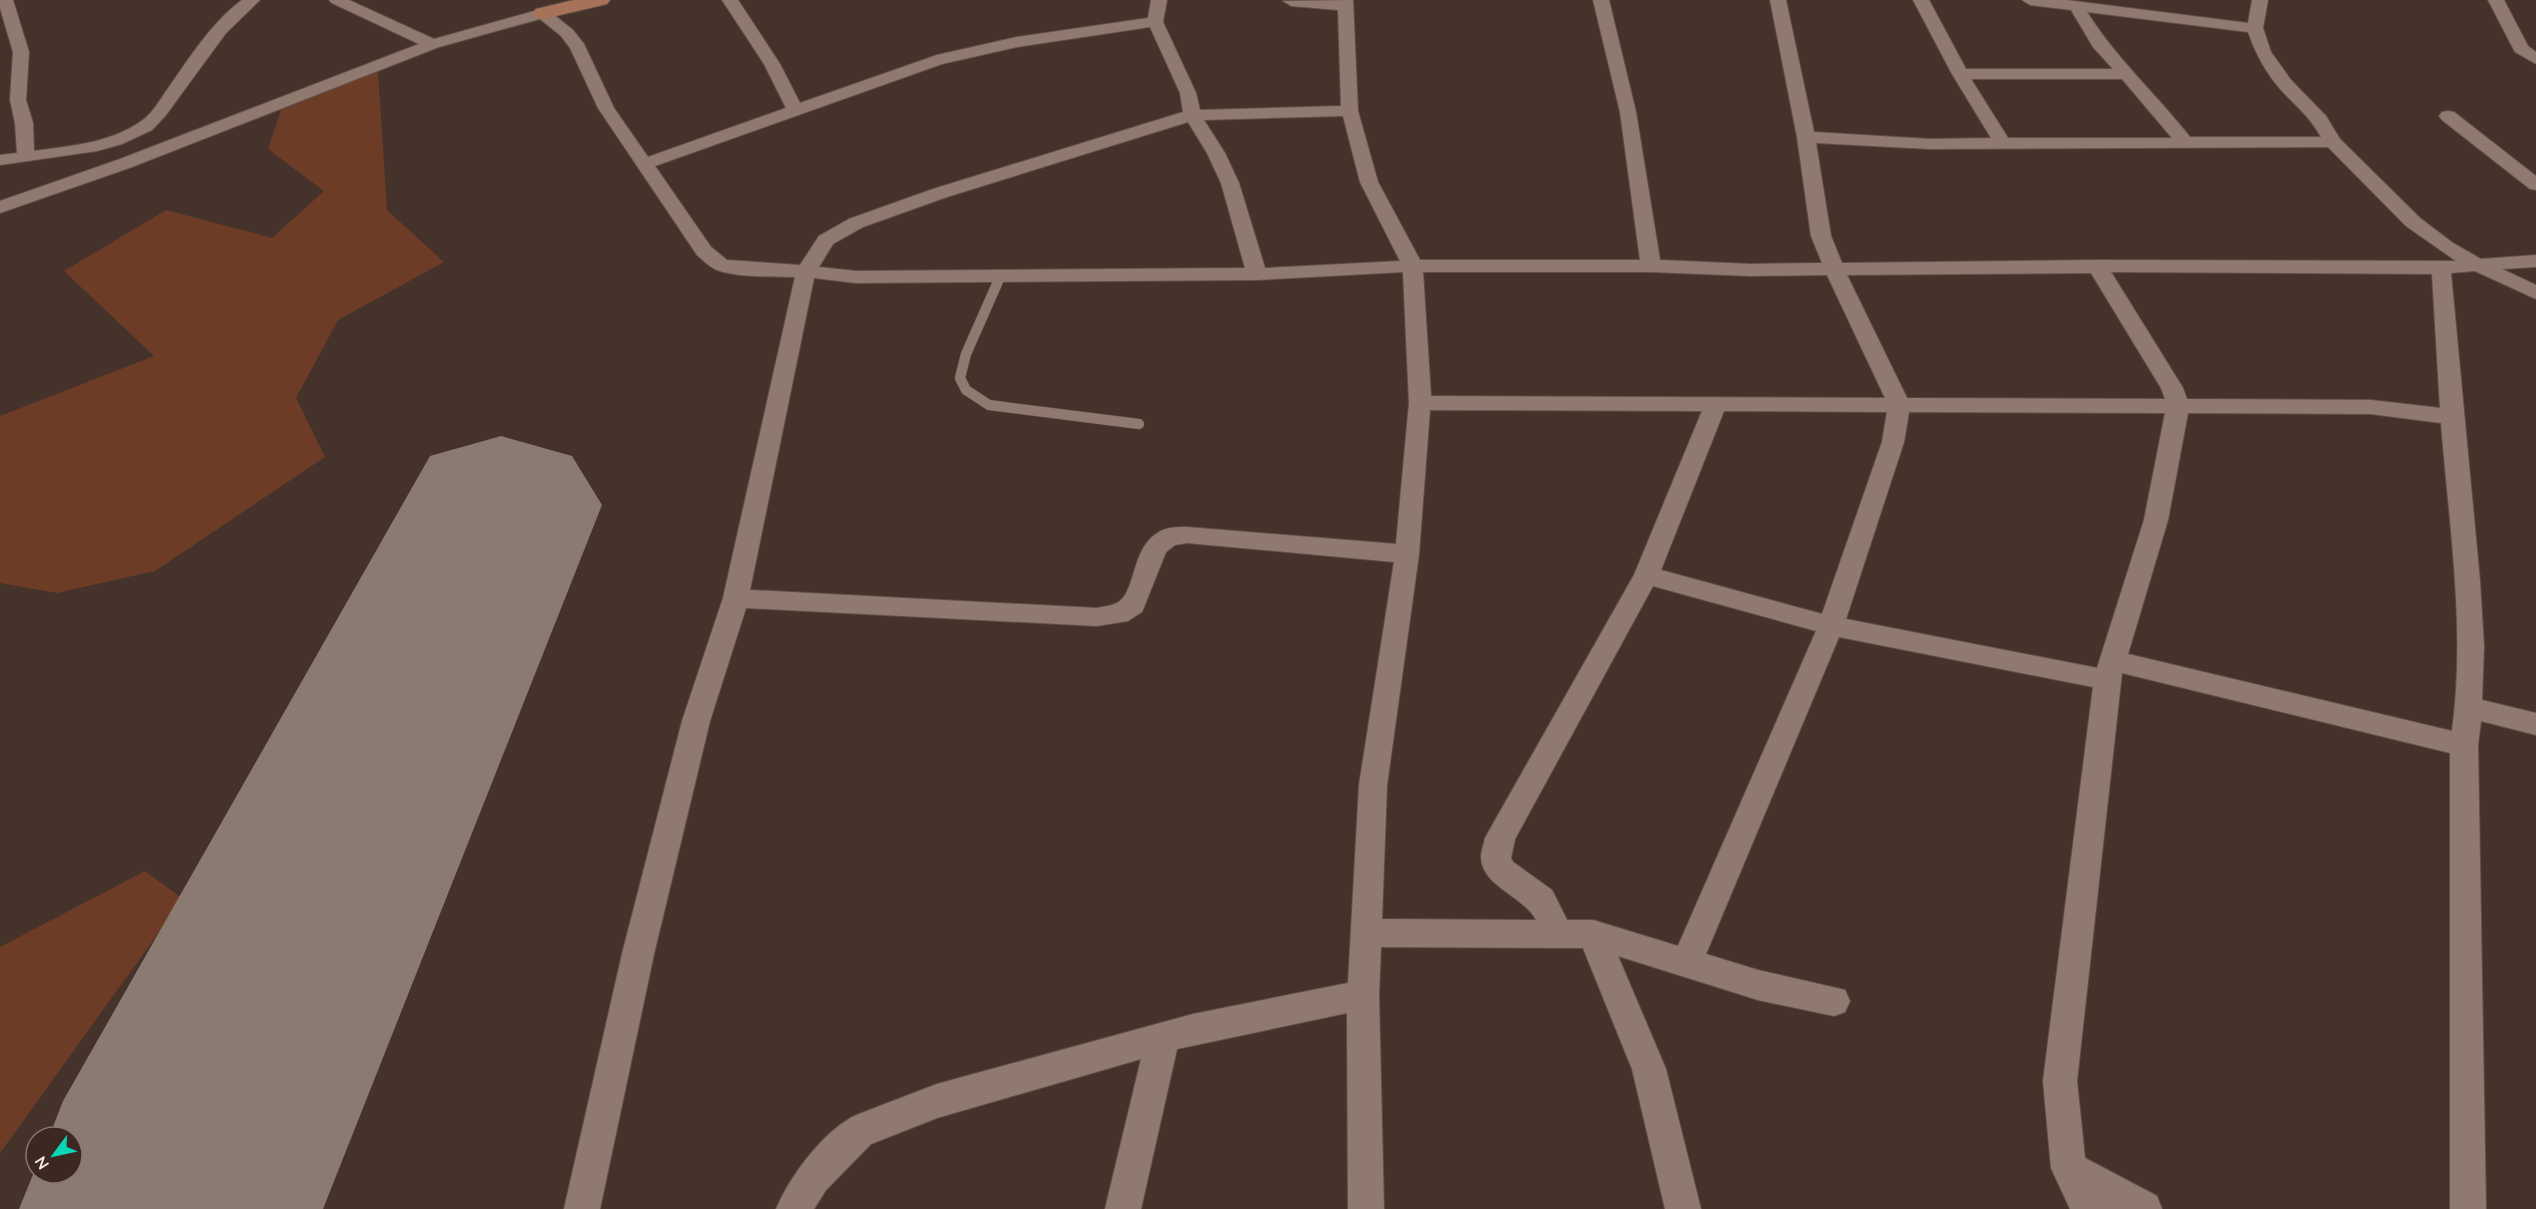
<svg xmlns="http://www.w3.org/2000/svg" width="2536" height="1209" viewBox="0 0 2536 1209" font-family="Quicksand,sans-serif">
  <style>
    .green { fill: #6c3c27 }
    .lines { fill: none; stroke-linecap: round; stroke-linejoin: round }
    .runway { fill: #8a7a72; fill-rule: evenodd }
    .service-casing { stroke: #605049; stroke-width: 11 }
    .minor-casing { stroke: #605049; stroke-width: 2 }
    .secondary-casing { stroke: #605049; stroke-width: 2 }
    .service { stroke: #907a70; stroke-width: 10 }
    .minor { fill: #907a70; fill-rule: evenodd }
    .secondary { fill: #a77358; fill-rule: evenodd }
  </style>
  <rect width="100%" height="100%" fill="#45322a"/>
  <g class="green">
    <polygon points="378,71 387,210 444,262 338,320 296,398 325,457 155,571 57,593 0,583 0,416 154,356 64,271 166,210 272,238 324,191 268,149 281,110"/>
    <polygon points="145,871 183,899 0,1153 0,947"/>
  </g>
  <g class="lines">
    <polygon class="runway" points="501,436 572,456 602,505 323,1209 19,1209 36,1167 36,1173 72,1173 72,1137 49,1137 63,1101 430,456"/>
    <g class="service-casing">
      <polyline id="service" points="1000,277 966,354 960,378 966,390 989,405 1139,424"/>
    </g>
    <g class="minor-casing">
      <g id="minor">
        <path d="M0,0H13L29,52L26,100L33,123L34,151C70,146 110,143 140,122C153,114 160,99 169,87C190,57 212,22 242,0H260L226,33L166,115L152,130L122,144L97,151L0,165V155L17,153L15,123L10,100L13,52L0,8Z"/>
        <path d="M329,0H349L434,39L538,10H548L573,30L584,44L614,108L648,157L786,108L764,64L722,0H738L780,64L800,103L937,55L1017,37L1148,18L1151,0H1167L1163,22L1196,93L1200,110L1341,106L1338,10L1291,6L1283,1L1353,0L1358,111L1378,182L1420,260H1640L1620,112L1593,0H1609L1636,112L1660,260L1751,264L1822,263L1811,236L1797,137L1770,0H1786L1814,132L1930,139L1991,138L1952,74L1913,0H1929L1966,69H2113L2093,47L2071,10L2030,5L2022,0H2066L2248,23L2252,0H2268L2263,28L2271,52L2291,80L2326,116L2340,139L2420,218L2453,243L2481,259L2536,255V267L2502,269L2536,285V299L2475,271L2451,273L2480,581L2484,646L2482,700L2536,713V735L2481,721L2478,745L2486,1209H2450V753L2122,673L2077,1081L2085,1158L2157,1196L2162,1209H2070L2051,1168L2043,1081L2093,687L1839,637L1706,954L1758,970L1845,990L1850,1001L1845,1012L1834,1016L1758,1000L1618,956L1666,1069L1701,1209H1665L1632,1069L1583,948L1381,947L1379,995L1384,1209H1348L1347,1013L1177,1049L1141,1209H1105L1141,1059L937,1118L871,1144L826,1190L814,1209H776C790,1176 826,1127 859,1114L937,1084L1193,1014L1348,983L1359,785L1394,562L1187,543L1175,545L1166,552L1142,612L1128,621L1097,626L746,608L710,721L654,954L600,1209H564L622,954L682,721L723,598L795,277C770,276 740,278 717,270C709,267 703,260 697,255L598,108L570,48L561,36L540,19L439,47L132,167L0,213V201L120,159L419,44L332,3ZM2087,12L2248,32C2255,53 2266,73 2281,90C2295,105 2311,118 2321,137H2190C2156,94 2116,58 2087,12ZM1150,27L1180,93L1183,112L933,189L849,219L819,236L800,265L727,260L711,247L655,166L942,64L1017,47ZM1971,79H2122L2172,138H2008ZM1343,116L1360,182L1400,261L1265,268L1239,183L1225,153L1204,120ZM1188,122L1207,153L1221,183L1245,268L856,271L819,267L833,244L863,227L947,197ZM1816,143L1930,149L2328,147L2406,226L2456,261L2097,260L1842,263L1831,236ZM1403,272L1409,403L1396,544L1187,527C1178,527 1167,527 1159,532C1132,547 1136,588 1120,601C1113,606 1105,606 1097,608L750,590L814,278L856,283L1257,280ZM1423,272H1651L1751,276L1827,275L1885,398L1431,396ZM2111,272L2432,274L2440,408L2371,400L2187,399L2183,388ZM2091,273L2161,388L2165,399L1907,398L1847,275ZM1430,410L1702,411L1634,575L1485,838C1484,844 1481,851 1481,857C1482,887 1524,896 1536,920L1382,919L1387,785L1419,554ZM1724,411L1887,412L1882,442L1822,614L1661,570ZM1909,412L2165,413L2144,520L2097,668L1846,619L1904,442ZM2188,413L2371,414L2441,423C2449,525 2466,628 2452,731L2128,654L2168,520ZM1653,586L1816,631L1678,946L1593,920H1567L1552,890L1513,862L1511,858L1515,839Z"/>
        <polygon points="2488,0 2504,0 2528,46 2536,52 2536,64 2515,52"/>
        <polygon points="2448,111 2454,112 2536,176 2536,190 2530,189 2442,120 2439,116 2442,112"/>
      </g>
    </g>
    <g class="secondary-casing">
      <polygon id="secondary" points="574,0 610,0 607,4 543,19 536,17 533,13 536,9"/>
    </g>
    <use href="#service" class="service"/>
    <use href="#minor" class="minor"/>
    <use href="#secondary" class="secondary"/>
  </g>
  <g transform="translate(54 1155) rotate(237)"><circle r="28" fill="#3b2820" stroke="#87766f" stroke-width="1.5"/>
  <path d="M0-4.5L10 22L0 15L-10 22Z" fill="#0ad5b5"/>
  <text y="-9" font-size="16" font-weight="bold" text-anchor="middle" fill="#f8ebe6">N</text>
  </g>
</svg>
